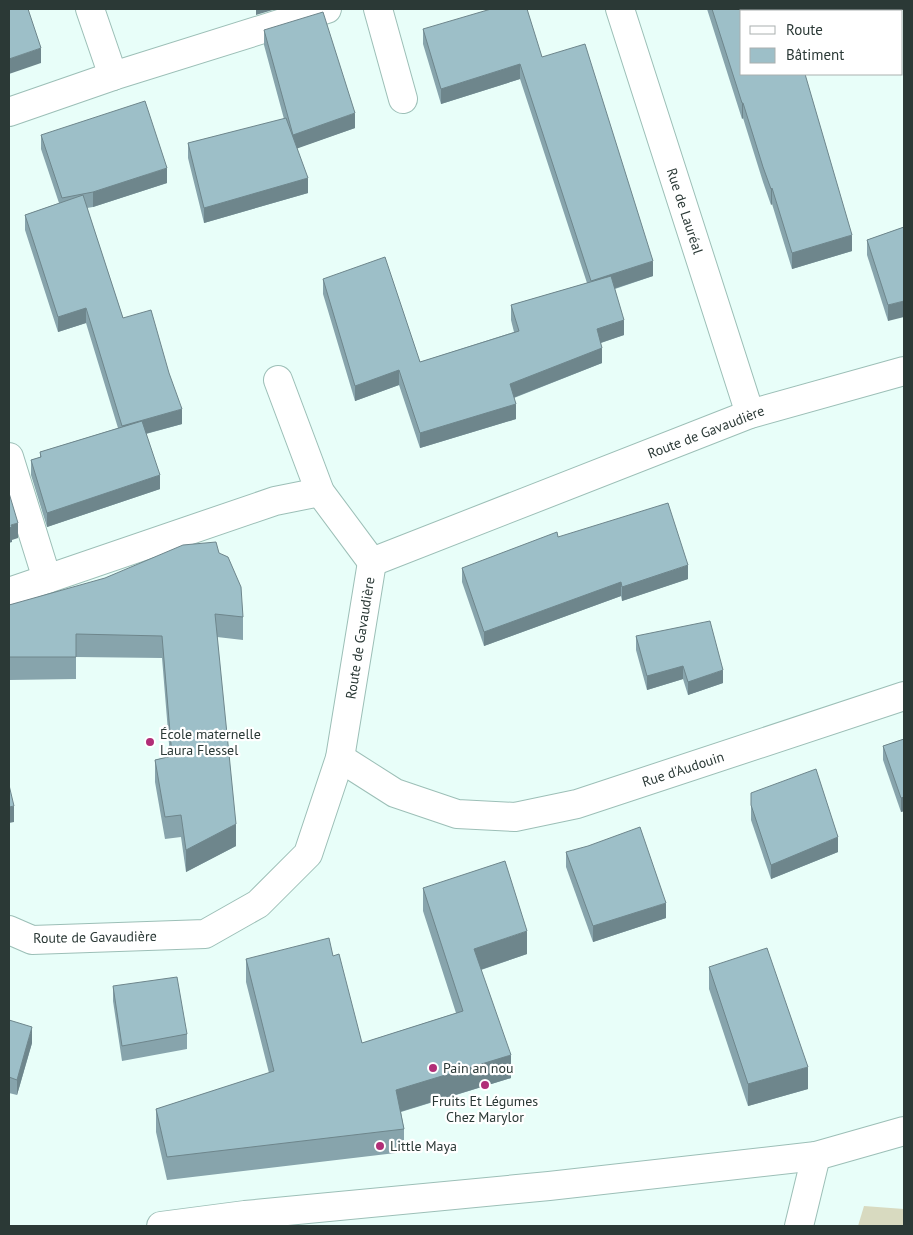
<svg xmlns="http://www.w3.org/2000/svg" width="913" height="1235" viewBox="0 0 913 1235" font-family="'PT Sans',sans-serif">
  <style>
    .grass { fill: #d8dac0 }
    .lines { fill: none; stroke-linecap: round; stroke-linejoin: round }
    .minor-casing { stroke: #9cbfb7; stroke-width: 30 }
    .minor { stroke: #fff; stroke-width: 28 }
    .wall { fill: #87a4ac }
    .shaded-wall { fill: #6e868c }
    .building { fill: #9dbfc8; stroke: #6e868c }
    .poi-dot { fill: #b12e77; stroke: #fff; stroke-width: 2 }
    .labels { text-anchor: middle; dominant-baseline: central; stroke-width: 4.5; stroke-linejoin: round; paint-order: stroke }
    .street-label { font-size: 14px; fill: #2b3936; stroke: #fff }
    .poi-label { font-size: 14px; fill: #2b3936; stroke: #fff; text-anchor: start }
  </style>
  <rect width="100%" height="100%" fill="#e8fef9"/>
  <polygon class="grass" points="864,1206 904,1209 904,1226 858,1226"/>
  <g class="lines">
    <g class="minor-casing">
      <g id="minor">
        <polyline points="90,9 113,76"/>
        <polyline points="378,9 403,99"/>
        <polyline points="620,9 750,414"/>
        <polyline points="9,112 113,76 327,9"/>
        <polyline points="278,380 320,492 372,562"/>
        <polyline points="9,457 47,579"/>
        <polyline points="372,562 750,414 904,371"/>
        <polyline points="9,592 275,501 320,492"/>
        <polyline points="340,758 395,793 457,814 515,817 577,804 904,696"/>
        <polyline points="9,930 32,940 205,934 258,904 308,854 340,758 372,562"/>
        <polyline points="161,1226 245,1215 549,1186 816,1156 904,1131"/>
        <polyline points="799,1226 816,1156"/>
      </g>
    </g>
    <use href="#minor" class="minor"/>
  </g>
  <g class="wall">
    <polygon points="707,9 783,9 852,251 792,269 772,204 771,205 763,182 743,118 742,119"/>
    <polygon points="423,29 542,57 653,276 615,289 624,335 601,343 602,363 514,398 516,419 420,448 399,385 355,401 323,294 323,279 420,362 514,332 511,320 511,305 587,283 520,79 441,104 423,44"/>
    <polygon points="264,30 355,128 297,148 308,193 204,223 188,158 188,143 284,119 264,45"/>
    <polygon points="41,135 167,183 93,207 87,208 123,318 182,424 146,434 160,489 47,527 31,475 31,460 40,457 40,452 118,428 86,323 58,332 25,230 25,215 59,203 41,149"/>
    <polygon points="904,227 888,321 867,255 867,240"/>
    <polygon points="558,537 688,579 622,601 621,596 484,646 462,582 462,568"/>
    <polygon points="219,553 243,617 243,640 217,637 236,846 186,872 181,837 165,839 155,782 155,760 170,756 162,658 76,657 76,679 9,680 9,605"/>
    <polygon points="636,636 723,683 688,695 683,679 647,690 636,650"/>
    <polygon points="904,739 904,811 901,812 883,760 883,746"/>
    <polygon points="751,793 838,852 771,879 751,820"/>
    <polygon points="566,852 666,918 593,942 566,867"/>
    <polygon points="423,888 527,954 481,970 511,1078 401,1112 404,1129 404,1152 167,1180 156,1132 156,1109 269,1073 246,982 246,959 333,956 362,1043 456,1013 423,911"/>
    <polygon points="709,967 808,1089 748,1106 709,989"/>
    <polygon points="113,986 187,1034 187,1049 122,1061 113,1001"/>
    <polygon points="9,1020 32,1043 17,1095 9,1093"/>
  </g>
  <g class="shaded-wall">
    <polygon points="256,9 276,9 256,15"/>
    <polygon points="41,48 41,63 9,74 9,59"/>
    <polygon points="520,64 520,79 441,104 441,89"/>
    <polygon points="742,103 743,103 743,118 742,119"/>
    <polygon points="355,113 355,128 293,150 293,135"/>
    <polygon points="167,168 167,183 93,207 93,192"/>
    <polygon points="308,178 308,193 204,223 204,208"/>
    <polygon points="772,188 772,204 771,205 771,189"/>
    <polygon points="852,235 852,251 792,269 792,253"/>
    <polygon points="653,261 653,276 591,296 591,281"/>
    <polygon points="904,301 904,317 888,321 888,305"/>
    <polygon points="86,308 86,323 58,332 58,317"/>
    <polygon points="624,320 624,335 597,344 597,329"/>
    <polygon points="602,348 602,363 510,399 510,384"/>
    <polygon points="399,370 399,385 355,401 355,386"/>
    <polygon points="516,404 516,419 420,448 420,433"/>
    <polygon points="182,409 182,424 122,440 122,426"/>
    <polygon points="160,475 160,489 47,527 47,513"/>
    <polygon points="18,523 18,538 12,540 12,542 9,543 9,528 11,525"/>
    <polygon points="688,565 688,579 622,601 622,587"/>
    <polygon points="621,582 621,596 484,646 484,632"/>
    <polygon points="683,666 683,679 647,690 647,676"/>
    <polygon points="723,670 723,683 688,695 688,682"/>
    <polygon points="904,797 904,811 901,812 901,798"/>
    <polygon points="14,806 14,822 9,823 9,807"/>
    <polygon points="236,824 236,846 186,872 186,850"/>
    <polygon points="838,837 838,852 771,879 771,865"/>
    <polygon points="666,903 666,918 593,942 593,926"/>
    <polygon points="527,931 527,954 474,972 474,949"/>
    <polygon points="32,1027 32,1043 17,1095 17,1080"/>
    <polygon points="511,1055 511,1078 396,1113 396,1090"/>
    <polygon points="808,1067 808,1089 748,1106 748,1084"/>
  </g>
  <g class="building">
    <polygon points="9,9 28,9 41,48 9,59"/>
    <polygon points="491,9 527,9 542,57 585,44 653,261 591,281 520,64 441,89 423,29"/>
    <polygon points="712,9 783,9 784,11 742,11 742,74 805,74 852,235 792,253 772,188 771,189 763,167 743,103 742,103"/>
    <polygon points="323,12 355,113 293,135 264,30"/>
    <polygon points="145,101 167,168 93,192 62,198 41,135"/>
    <polygon points="286,118 308,178 204,208 188,143"/>
    <polygon points="83,195 123,318 151,310 169,373 182,409 122,426 86,308 58,317 25,215"/>
    <polygon points="904,227 904,301 888,305 867,240"/>
    <polygon points="385,257 420,362 519,331 511,305 611,276 624,320 597,329 602,348 510,384 516,404 420,433 399,370 355,386 323,279"/>
    <polygon points="142,421 160,475 47,513 31,460 41,457 40,452"/>
    <polygon points="9,493 18,523 11,525 12,527 9,528"/>
    <polygon points="668,503 688,565 622,587 621,582 484,632 462,568 557,532 558,537"/>
    <polygon points="216,542 219,553 228,557 241,587 243,617 215,614 236,824 186,850 181,815 165,817 155,760 172,756 162,636 76,634 76,657 9,657 9,605 105,578 183,545"/>
    <polygon points="710,621 723,670 688,682 683,666 647,676 636,636"/>
    <polygon points="904,739 904,797 901,798 883,746"/>
    <polygon points="816,769 838,837 771,865 751,805 751,793"/>
    <polygon points="9,785 14,806 9,807"/>
    <polygon points="640,827 666,903 593,926 566,852 588,846"/>
    <polygon points="505,861 527,931 474,949 511,1055 396,1090 404,1129 167,1157 156,1109 274,1071 246,959 329,938 333,956 339,954 362,1043 463,1011 423,888"/>
    <polygon points="767,948 808,1067 748,1084 709,967"/>
    <polygon points="177,977 187,1034 122,1046 113,986"/>
    <polygon points="9,1020 32,1027 17,1080 9,1077"/>
  </g>
  <g class="poi-dot">
    <circle cx="150" cy="742" r="5"/>
    <circle cx="433" cy="1068" r="5"/>
    <circle cx="485" cy="1085" r="5"/>
    <circle cx="380" cy="1146" r="5"/>
  </g>
  <g class="labels">
    <g class="street-label">
      <text transform="translate(685 211) rotate(72)">Rue de Lauréal</text>
      <text transform="translate(706 432) rotate(-21)">Route de Gavaudière</text>
      <text transform="translate(360 638) rotate(-81)">Route de Gavaudière</text>
      <text transform="translate(683 769) rotate(-18)">Rue d'Audouin</text>
      <text transform="translate(95 937) rotate(-1)">Route de Gavaudière</text>
    </g>
    <g class="poi-label">
      <text x="160" y="734">École maternelle<tspan x="160" dy="16">Laura Flessel</tspan></text>
      <text x="443" y="1068">Pain an nou</text>
      <text x="485" y="1101" text-anchor="middle">Fruits Et Légumes<tspan x="485" dy="16">Chez Marylor</tspan></text>
      <text x="390" y="1146">Little Maya</text>
    </g>
  </g>
  <rect width="913" height="1235" fill="none" stroke="#2b3936" stroke-width="20"/>
  <rect x="740" y="10" width="162" height="65" fill="#ffffff" stroke="#aab0af"/>
  <rect x="750" y="26" width="25" height="8" fill="#ffffff" stroke="#aab0af"/>
  <text x="786" y="35" font-size="15" fill="#2b3936">Route</text>
  <rect x="750" y="48" width="25" height="15" fill="#9dbfc8" stroke="#aab0af"/>
  <text x="786" y="60" font-size="15" fill="#2b3936">Bâtiment</text>
</svg>
